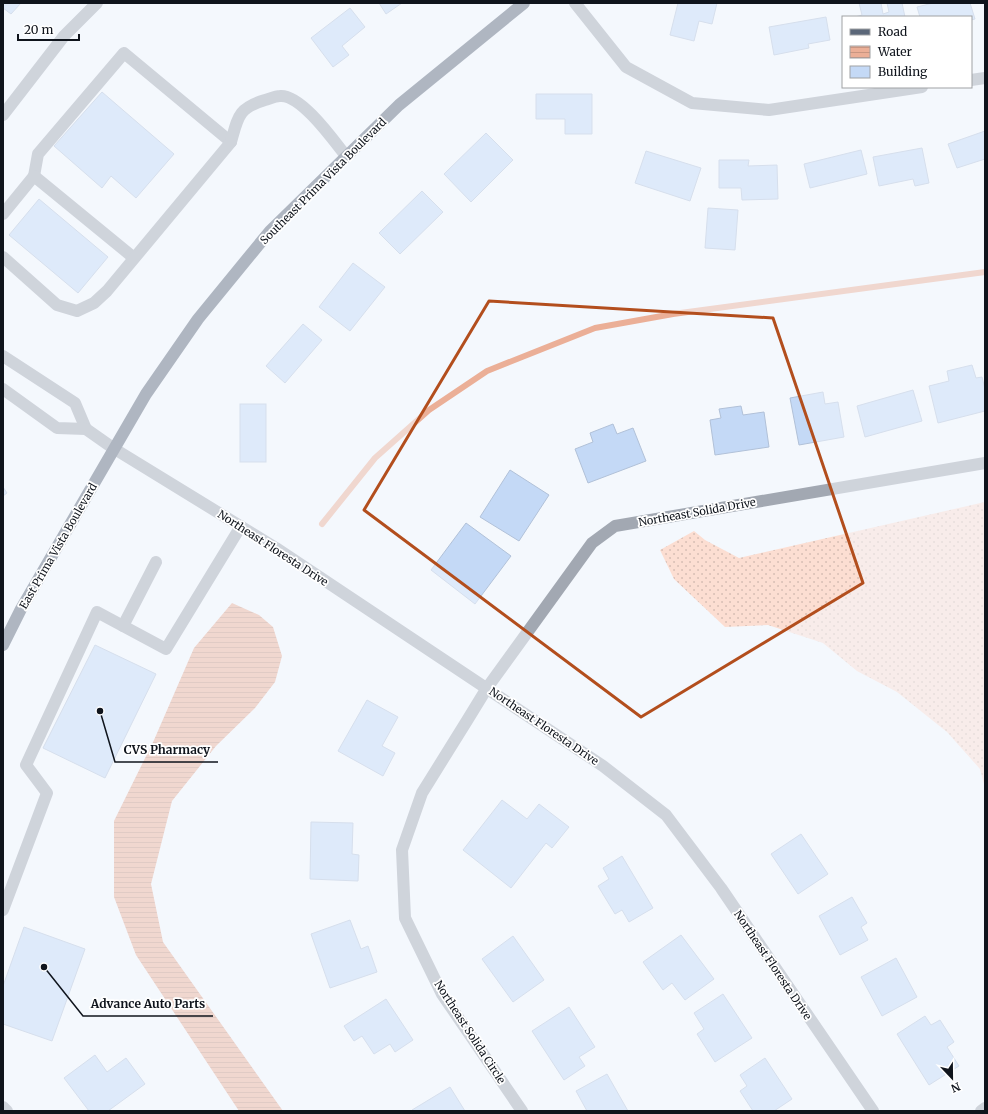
<svg xmlns="http://www.w3.org/2000/svg" width="988" height="1114" viewBox="0 0 988 1114" font-family="Merriweather,serif">
  <style>
    .grass { fill: url(#grass-dots) }
    .water { fill: url(#water-rules) }
    .lines { fill: none; stroke-linecap: round; stroke-linejoin: round }
    .stream { stroke: #ebaf97; stroke-width: 6 }
    .building { fill: #c4d9f6; stroke: #b1c1d8 }
    .minor { stroke: #a2a8b2; stroke-width: 12 }
    .major { stroke: #5b6779; stroke-width: 12 }
    .marked { fill: none; stroke: #b34e1d; stroke-width: 3; stroke-linejoin: round }
    .labels { text-anchor: middle; dominant-baseline: central; stroke-width: 3.5; stroke-linejoin: round; paint-order: stroke }
    .street-label { font-size: 11px; fill: #0f141c; stroke: #fff }
    .leader { fill: none; stroke: #0f141c; stroke-width: 1.5 }
    .callout-dot { fill: #0f141c; stroke: #fff; stroke-width: 1.5 }
    .callout-label { font-size: 12px; text-anchor: middle; font-weight: bold; fill: #0f141c; stroke: #fff; stroke-width: 3.5; stroke-linejoin: round; paint-order: stroke }
  </style>
  <defs>
    <pattern id="grass-dots" width="8" height="8" patternUnits="userSpaceOnUse"><rect width="8" height="8" fill="#fcded2"/><path d="M2 2h.1M6 6h.1" fill="none" stroke="#d7beb4" stroke-width="1.8" stroke-linecap="round"/></pattern>
    <pattern id="water-rules" width="6" height="5" patternUnits="userSpaceOnUse"><rect width="6" height="5" fill="#ebaf97"/><path d="M0 2.5h6" fill="none" stroke="#c89682"/></pattern>
  </defs>
  <rect width="100%" height="100%" fill="#f4f8fd"/>
  <polygon class="grass" points="985,502 985,788 980,769 947,732 897,692 857,671 823,643 768,625 725,627 674,579 660,550 694,531 705,540 739,558"/>
  <polygon class="water" points="232,603 259,615 273,627 282,656 275,682 255,708 216,746 172,801 151,884 163,942 283,1111 239,1111 136,955 114,897 114,821 154,740 194,648"/>
  <g class="lines">
    <polyline class="stream" points="322,524 375,458 429,410 487,371 595,328 673,314 985,272"/>
  </g>
  <g class="building">
    <polygon points="3,3 21,3 11,14 3,8"/>
    <polygon points="379,3 402,3 386,14"/>
    <polygon points="678,3 717,3 712,24 699,21 694,41 670,35"/>
    <polygon points="859,3 881,3 883,14 889,12 887,3 902,3 905,17 855,17 862,15"/>
    <polygon points="933,3 970,3 975,19 971,20 971,17 920,17 917,7"/>
    <polygon points="350,8 365,27 342,46 349,55 333,67 311,38"/>
    <polygon points="826,17 830,40 808,44 809,48 774,55 769,27"/>
    <polygon points="102,92 174,154 136,198 111,176 102,188 54,146"/>
    <polygon points="536,94 592,94 592,134 565,134 565,119 536,119"/>
    <polygon points="985,131 985,159 957,168 948,144"/>
    <polygon points="486,133 513,160 471,202 444,174"/>
    <polygon points="922,148 929,183 915,186 913,179 879,186 873,157"/>
    <polygon points="861,150 867,174 810,188 804,164"/>
    <polygon points="646,151 701,168 690,201 635,183"/>
    <polygon points="719,160 749,160 748,166 777,165 778,199 742,200 741,188 719,188"/>
    <polygon points="422,191 443,212 400,254 379,233"/>
    <polygon points="39,199 108,257 78,293 9,235"/>
    <polygon points="708,208 738,210 735,250 705,248"/>
    <polygon points="353,263 385,287 350,331 319,307"/>
    <polygon points="303,324 322,340 285,383 266,366"/>
    <polygon points="972,365 976,378 982,377 985,389 985,411 938,423 929,386 949,381 947,371"/>
    <polygon points="913,390 922,421 865,437 857,406"/>
    <polygon points="823,392 825,404 838,402 844,437 799,445 790,398"/>
    <rect x="240" y="404" width="26" height="58"/>
    <polygon points="741,406 743,415 764,412 769,447 715,455 710,420 721,418 719,409"/>
    <polygon points="613,424 617,434 633,428 646,461 588,483 575,449 593,442 590,433"/>
    <polygon points="510,470 549,495 519,541 480,517"/>
    <polygon points="3,487 7,493 3,496"/>
    <polygon points="466,523 511,556 475,604 431,570"/>
    <polygon points="95,645 156,674 105,778 43,748"/>
    <polygon points="367,700 398,717 382,746 395,753 383,776 338,751"/>
    <polygon points="502,800 527,819 539,804 569,827 552,848 546,843 511,888 463,850"/>
    <polygon points="311,822 353,823 352,854 359,855 358,881 310,879"/>
    <polygon points="801,834 828,874 798,894 771,854"/>
    <polygon points="622,856 653,908 629,922 622,910 615,914 598,886 609,879 603,868"/>
    <polygon points="852,897 867,923 861,927 868,940 840,955 819,916"/>
    <polygon points="350,920 361,949 368,946 377,972 330,988 311,934"/>
    <polygon points="24,927 85,949 52,1041 3,1024 3,986"/>
    <polygon points="681,935 714,979 685,1000 672,983 663,990 643,962"/>
    <polygon points="513,936 544,980 513,1002 482,959"/>
    <polygon points="896,958 917,997 882,1016 861,977"/>
    <polygon points="723,994 752,1038 715,1062 697,1034 704,1029 694,1013"/>
    <polygon points="386,999 413,1040 395,1052 390,1044 374,1054 362,1036 354,1041 344,1026"/>
    <polygon points="569,1007 595,1047 579,1057 585,1066 564,1080 532,1031"/>
    <polygon points="925,1016 931,1025 940,1020 954,1042 947,1047 959,1066 929,1085 897,1034"/>
    <polygon points="95,1055 107,1072 126,1058 145,1084 108,1111 89,1111 64,1078"/>
    <polygon points="765,1058 792,1099 774,1111 753,1111 740,1091 747,1086 740,1075"/>
    <polygon points="607,1074 628,1111 587,1111 576,1091"/>
    <polygon points="450,1087 465,1111 412,1111 412,1110"/>
  </g>
  <g class="lines">
    <g class="minor">
      <polyline points="575,3 626,67 692,103 769,110 922,87"/>
      <polyline points="971,80 985,78"/>
      <polyline points="3,115 64,36 97,3"/>
      <polyline points="34,176 38,154 124,53 231,142"/>
      <polyline points="3,214 34,176 134,258"/>
      <path d="M3,257L57,305L77,311L94,303L107,291L231,142C238,117 238,108 265,100C269,99 275,96 280,96C301,94 334,141 346,156"/>
      <polyline points="3,356 75,403 86,429"/>
      <polyline points="3,389 57,428 86,429 113,448 276,548 603,766 666,815 721,888 873,1111"/>
      <polyline points="123,626 156,562"/>
      <polyline points="3,910 47,793 26,765 97,612 166,649 241,526"/>
      <polyline points="3,1107 7,1111"/>
      <polyline points="522,1111 442,994 405,918 402,850 422,793 468,719 487,688 592,543 615,526 985,463"/>
      <polyline points="981,1111 985,1108"/>
    </g>
    <polyline class="major" points="3,645 21,609 146,394 198,319 270,231 399,105 524,3"/>
  </g>
  <path d="M0 0H988V1114H0ZM489,301L773,318L863,583L641,717L364,510Z" fill="#f4f8fd" fill-opacity=".55" fill-rule="evenodd"/>
  <path class="marked" d="M489,301L773,318L863,583L641,717L364,510Z"/>
  <g class="labels">
    <g class="street-label">
      <text transform="translate(323 181) rotate(-45)">Southeast Prima Vista Boulevard</text>
      <text transform="translate(697 512) rotate(-10)">Northeast Solida Drive</text>
      <text transform="translate(58 546) rotate(-60)">East Prima Vista Boulevard</text>
      <text transform="translate(273 548) rotate(33)">Northeast Floresta Drive</text>
      <text transform="translate(544 726) rotate(34)">Northeast Floresta Drive</text>
      <text transform="translate(773 965) rotate(56)">Northeast Floresta Drive</text>
      <text transform="translate(470 1032) rotate(57)">Northeast Solida Circle</text>
    </g>
  </g>
  <path class="leader" d="M100 711L115 762H218M44 967L83 1016H213"/>
  <g class="callout-dot">
    <circle cx="100" cy="711" r="4"/>
    <circle cx="44" cy="967" r="4"/>
  </g>
  <g class="callout-label">
    <text x="167" y="754">CVS Pharmacy</text>
    <text x="148" y="1008">Advance Auto Parts</text>
  </g>
  <rect width="988" height="1114" fill="none" stroke="#0f141c" stroke-width="8"/>
  <rect x="842" y="16" width="130" height="72" fill="#ffffff" stroke="#9fa1a4"/>
  <rect x="850" y="29" width="20" height="6" fill="#5b6779" stroke="#9fa1a4"/>
  <text x="878" y="36" font-size="12" fill="#0f141c">Road</text>
  <rect x="850" y="46" width="20" height="12" fill="url(#water-rules)" stroke="#9fa1a4"/>
  <text x="878" y="56" font-size="12" fill="#0f141c">Water</text>
  <rect x="850" y="66" width="20" height="12" fill="#c4d9f6" stroke="#9fa1a4"/>
  <text x="878" y="76" font-size="12" fill="#0f141c">Building</text>
  <g transform="translate(952 1078) rotate(158)" stroke="#ffffff" stroke-width="3" paint-order="stroke">
  <path d="M0-3L7 15L0 10L-7 15Z" fill="#0f141c"/>
  <text y="-6" font-size="11" font-weight="bold" text-anchor="middle" fill="#0f141c">N</text>
  </g>
  <path d="M18 34v6h61v-6" fill="none" stroke="#0f141c" stroke-width="2"/>
  <text x="24" y="34" font-size="12" fill="#0f141c" stroke="#ffffff" stroke-width="3" paint-order="stroke">20 m</text>
</svg>
